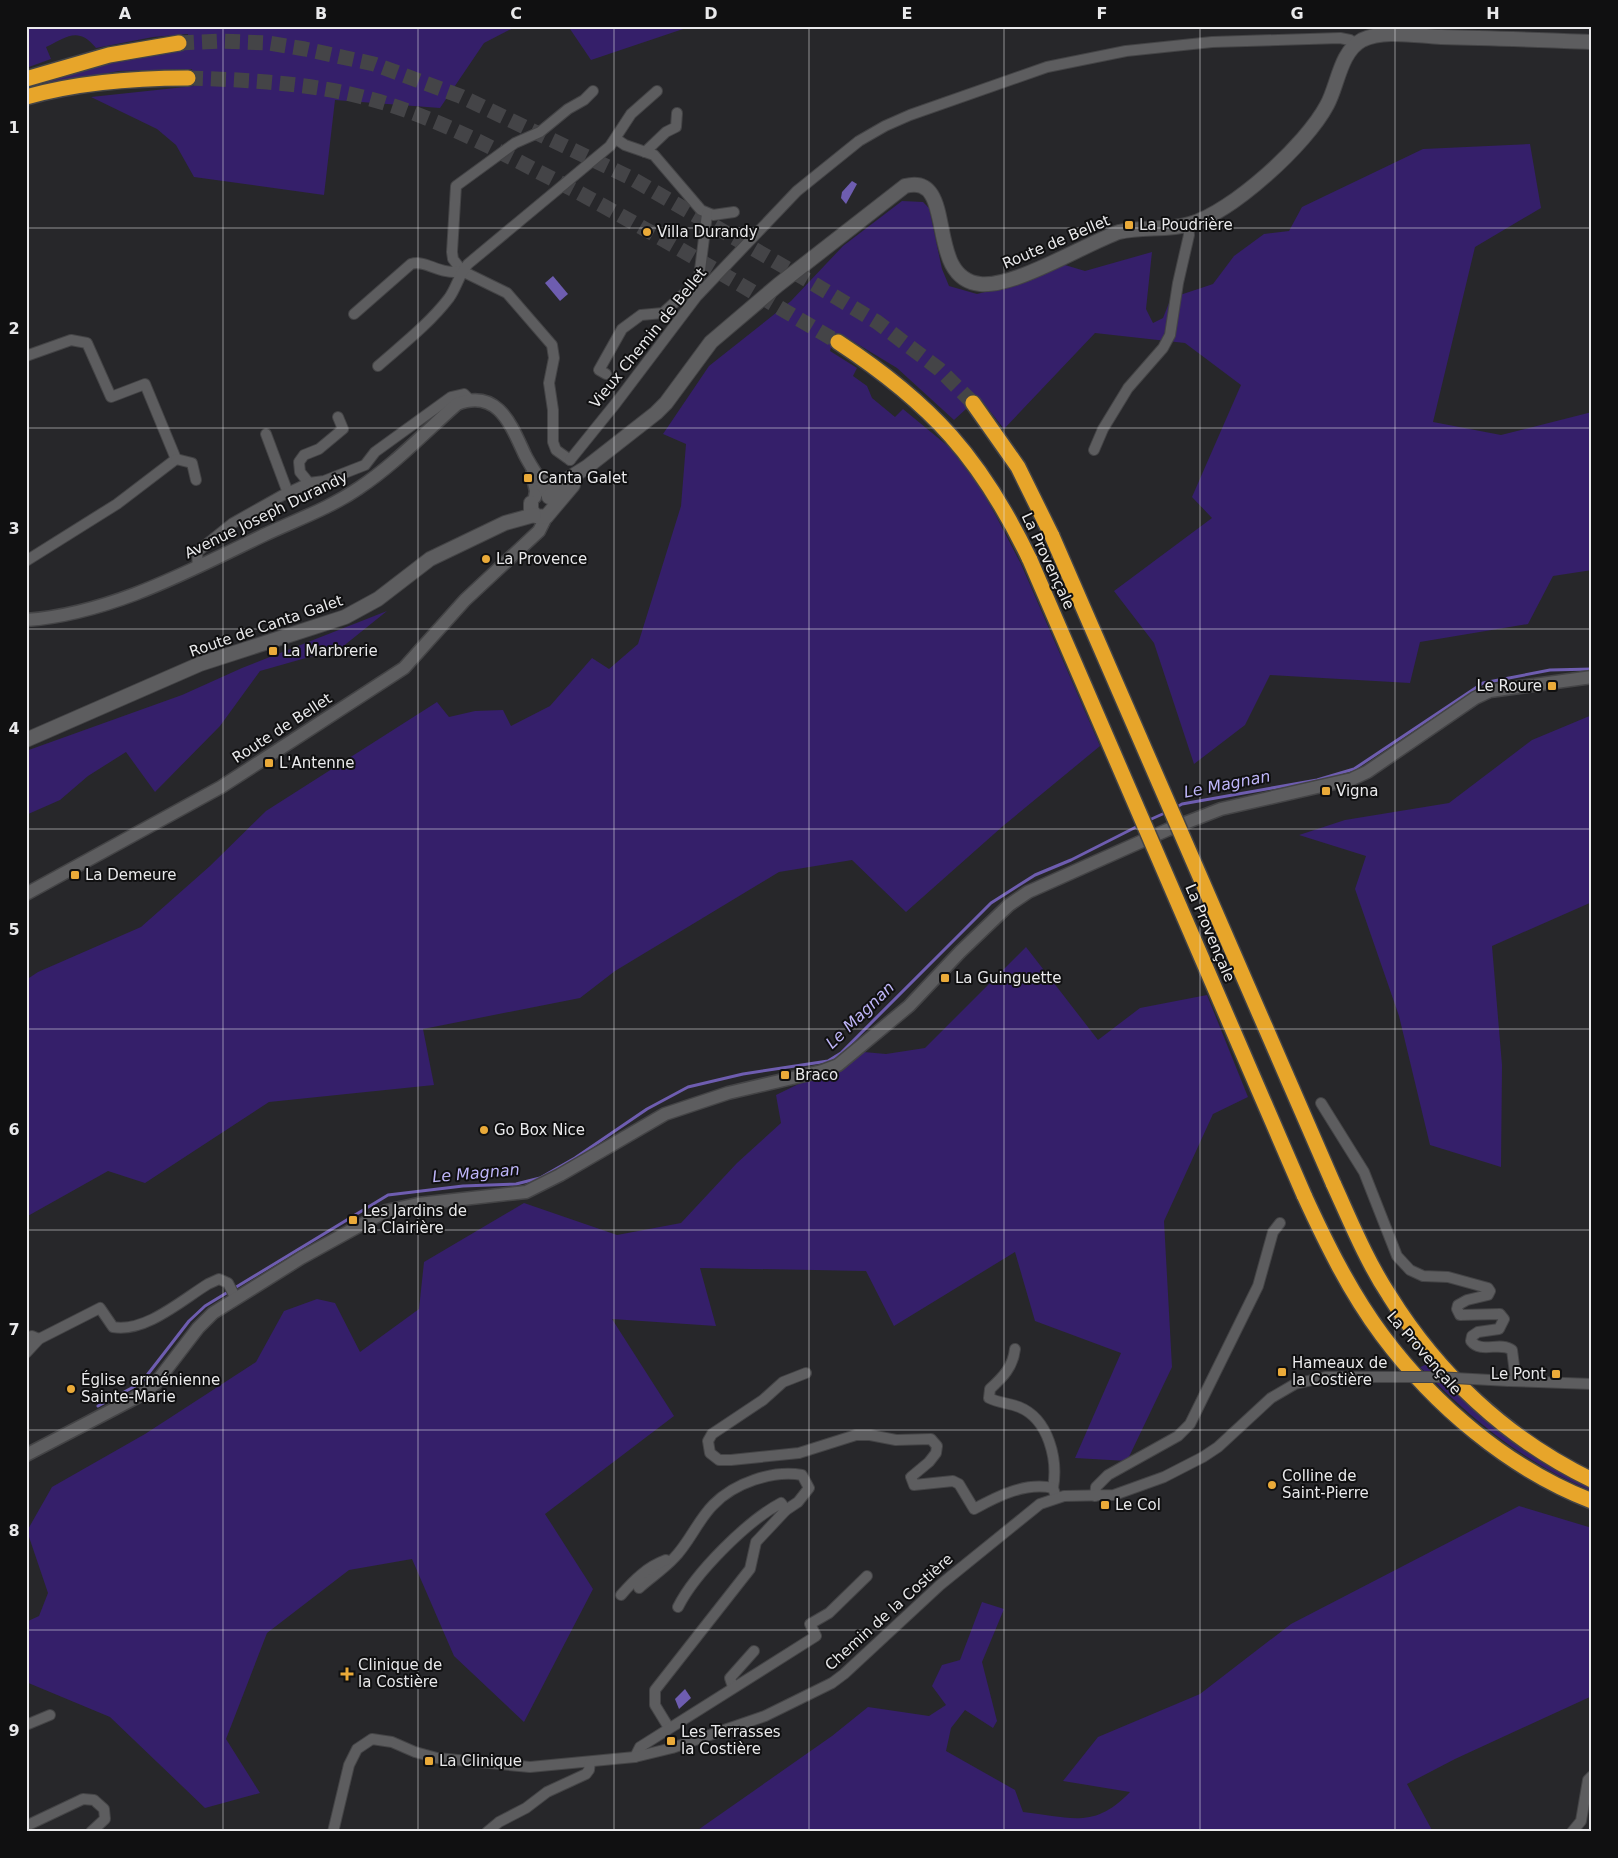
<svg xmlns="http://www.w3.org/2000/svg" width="1618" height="1858" viewBox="0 0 1618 1858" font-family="'DejaVu Sans',sans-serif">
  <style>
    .green { fill: #351f6a }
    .water { fill: #6e5db0 }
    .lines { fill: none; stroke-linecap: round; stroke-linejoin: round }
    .stream { stroke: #6e5db0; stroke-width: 3 }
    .motorway-tunnel { stroke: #444447; stroke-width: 15; stroke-dasharray: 15 8; stroke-linecap: butt }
    .minor-casing { stroke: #444446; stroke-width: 12 }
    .tertiary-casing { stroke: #444446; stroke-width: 15 }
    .secondary-casing { stroke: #444446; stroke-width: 16 }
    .motorway-casing { stroke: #444446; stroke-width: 18 }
    .minor { stroke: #5d5d5f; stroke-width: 10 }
    .tertiary { stroke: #5d5d5f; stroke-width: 12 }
    .secondary { stroke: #5d5d5f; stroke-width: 14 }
    .motorway { stroke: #e7a52a; stroke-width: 15 }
    .minor-bridge-casing { stroke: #444446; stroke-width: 12; stroke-linecap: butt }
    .motorway-bridge-casing { stroke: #444446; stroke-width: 18; stroke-linecap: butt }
    .minor-bridge { stroke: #5d5d5f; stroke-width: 10 }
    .motorway-bridge { stroke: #e7a52a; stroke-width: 15 }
    .grid { fill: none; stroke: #e9e9eb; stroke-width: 1; stroke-opacity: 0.55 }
    .poi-dot { fill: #eaaa39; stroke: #101011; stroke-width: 2 }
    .labels { text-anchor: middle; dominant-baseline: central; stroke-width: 4; stroke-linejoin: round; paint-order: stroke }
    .poi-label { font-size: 15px; fill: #e9e9eb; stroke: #101011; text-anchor: start }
    .street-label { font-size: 15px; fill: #e9e9eb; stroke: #101011 }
    .water-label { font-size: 16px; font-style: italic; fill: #beb5f8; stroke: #101011 }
    .neatline { fill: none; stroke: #e9e9eb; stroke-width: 2 }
    .grid-label { font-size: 16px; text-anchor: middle; font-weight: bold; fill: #e9e9eb }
  </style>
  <rect width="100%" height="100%" fill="#27272a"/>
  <g class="green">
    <path d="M26,26H517L484,43L440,108L335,100L324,195L194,177L176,145L157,129L91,97L194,86L192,69L119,71L46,84L45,80L142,55L189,48L188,34L153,37L96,48C78,26 67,37 46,47L51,59L26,68Z"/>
    <polygon points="568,26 692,26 591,60"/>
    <polygon points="1530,144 1541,208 1475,247 1433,422 1501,435 1592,412 1592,570 1553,576 1528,624 1420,642 1410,683 1270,675 1245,725 1194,764 1154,643 1114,591 1212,518 1192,497 1241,385 1185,343 1095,333 1004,429 978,396 966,402 966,409 954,420 897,368 841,334 833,341 830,351 857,368 853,376 867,386 872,398 895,417 903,409 949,447 979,486 996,516 1021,564 1100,746 1003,826 906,912 852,860 779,872 615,971 580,998 423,1029 434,1085 269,1102 145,1183 108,1171 26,1217 26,980 38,972 141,927 210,866 266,811 437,702 449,717 475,711 503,710 511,726 550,706 592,658 609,669 638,644 681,506 686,444 663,434 709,366 791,301 843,246 902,201 923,202 929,208 942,269 949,286 977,294 1009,286 1065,265 1085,271 1152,252 1146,309 1153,323 1163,318 1171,298 1213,284 1234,256 1264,234 1289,231 1302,207 1423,149"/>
    <polygon points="387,611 341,648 260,671 220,726 155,792 126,752 88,776 60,800 26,815 26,751 182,695 242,668"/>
    <polygon points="1592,715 1592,902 1492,946 1502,1065 1501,1167 1430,1145 1399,1016 1355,889 1366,856 1299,835 1345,820 1449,803 1532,740"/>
    <polygon points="1026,947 1098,1040 1140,1008 1207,995 1248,1097 1213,1114 1164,1221 1172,1367 1127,1461 1075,1458 1121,1353 1035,1321 1015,1252 894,1326 866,1271 700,1268 716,1326 612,1319 674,1416 545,1514 593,1589 524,1722 454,1656 412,1559 349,1570 267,1633 226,1739 260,1793 205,1808 110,1717 26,1682 26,1622 39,1616 48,1593 27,1531 52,1487 145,1434 256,1362 284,1311 317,1299 335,1303 360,1352 419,1309 424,1262 524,1203 617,1235 681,1223 737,1163 781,1123 776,1095 864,1052 886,1054 925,1048"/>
    <path d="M1430,1363C1452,1386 1473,1409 1497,1428C1525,1452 1559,1470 1592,1488V1491C1524,1463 1471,1419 1420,1367Z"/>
    <path d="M1519,1506L1592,1528V1696L1455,1759L1407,1784L1433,1832H695L832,1736L868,1707L929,1716L946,1705L932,1686L942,1665L960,1660L982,1602L1004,1609L982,1662L997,1721L993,1728L965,1710L951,1728L946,1751L1015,1790L1023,1812C1070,1817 1094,1830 1130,1792L1063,1781L1098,1737L1200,1694L1291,1624Z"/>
  </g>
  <g class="water">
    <polygon points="852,181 857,184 846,204 841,198 842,192"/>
    <polygon points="553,276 568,294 560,301 545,283"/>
    <polygon points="685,1689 691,1698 679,1709 675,1699"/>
  </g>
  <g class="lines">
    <g class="stream">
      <polyline points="1175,808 1182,804 1317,780 1354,769 1483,683 1550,670 1592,669"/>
      <polyline points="1147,821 1167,812"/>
      <polyline points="98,1406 141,1383 189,1321 205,1306 388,1195 463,1186 516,1184 540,1178 575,1158 647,1109 688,1087 743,1074 828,1061 841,1053 991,903 1035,875 1071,860 1140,825"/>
    </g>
    <g class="motorway-tunnel">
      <polyline points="179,43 221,41 268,43 305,49 374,64 460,96 629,177 809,281 877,322 939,369 973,403"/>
      <path d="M188,78C250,80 314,83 374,100C431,116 485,144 537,171C640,223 738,284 838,342"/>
    </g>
    <g class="minor-casing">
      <g id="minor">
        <polyline points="616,139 625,145 654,155 701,210 713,215 734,212"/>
        <polyline points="645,152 666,132 676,127 677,113"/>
        <polyline points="462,271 453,259 452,252 456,186 515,143 540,132 568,109 584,100 593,91"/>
        <path d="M354,314L411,264C426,259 440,276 462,271L507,293L552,345L554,358L549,383L553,410V442L556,450L570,460"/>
        <polyline points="26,356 71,340 87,343 111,397 145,384 176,459 117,504 26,561"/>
        <path d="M378,366C403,344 429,324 449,298C457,287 459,274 468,264L610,146L631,114L657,91"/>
        <polyline points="606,374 599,370 622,329 641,315 663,313 696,283 699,278 707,214"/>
        <polyline points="266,434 288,493"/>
        <polyline points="1094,450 1103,429 1128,388 1163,348 1170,335 1178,283 1189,235 1188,225"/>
        <polyline points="176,459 192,463 196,480"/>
        <polyline points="570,460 616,403 697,296 797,191 859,141 885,126 910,115 1047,67 1126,51 1212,42 1340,38 1350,40 1356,44"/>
        <polyline points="309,483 300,472 299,462 304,455 319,449 343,429 338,417"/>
        <polyline points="198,567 197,552 233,523 281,496 309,483 324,481 365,465 375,452 451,397 464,394 470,400"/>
        <path d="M1321,1103L1364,1172L1397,1256L1410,1270L1423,1276L1448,1277L1488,1288L1490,1291L1488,1295L1467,1300L1458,1305L1457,1309L1460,1315L1500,1314L1504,1319L1499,1329L1478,1332L1472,1336L1471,1341C1481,1354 1500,1341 1512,1350L1516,1381"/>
        <polyline points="26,1338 32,1336 39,1339"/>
        <path d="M1015,1349C1013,1367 1003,1377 990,1389L989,1398C999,1403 1009,1403 1019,1407C1049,1419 1058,1460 1053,1488"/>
        <path d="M26,1353L39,1339L100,1308L113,1327C145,1333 182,1300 208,1284L219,1279L228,1283L236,1299"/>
        <path d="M806,1373L783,1382L763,1400L712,1434L708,1441L710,1453L719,1460H731L799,1453L856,1435H870L896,1440L931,1439L937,1446L936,1453L929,1462L911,1477L914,1485L953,1481L959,1484L974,1509C998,1496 1025,1482 1053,1488L1056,1497"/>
        <polyline points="1510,1381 1592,1384"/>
        <polyline points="1095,1496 1096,1487 1108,1475 1178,1436 1190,1424 1258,1286 1273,1232 1280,1223"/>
        <path d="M639,1588C650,1578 664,1569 674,1558C689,1543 698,1520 713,1505C734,1483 772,1470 802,1475L809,1488L798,1502L786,1510"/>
        <path d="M621,1595C634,1580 647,1567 666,1560"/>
        <polyline points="733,1687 730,1678 754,1651"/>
        <polyline points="26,1725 50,1715"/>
        <path d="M669,1728L655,1705V1690L750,1569L756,1542L786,1510L781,1503C747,1521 695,1573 678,1607"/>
        <polyline points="635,1757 640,1747 816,1636 810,1624 829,1613 867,1576"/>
        <polyline points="26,1826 83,1799 94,1800 104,1809 105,1819 91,1832"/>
        <polyline points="333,1832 349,1765 357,1749 372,1739 392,1742 415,1752 437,1758 530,1767 635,1757 672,1748 765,1716 832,1683 844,1674 940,1585 1040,1504 1064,1496 1114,1495 1164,1477 1203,1457 1218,1447 1271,1398 1295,1384 1325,1377 1371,1377"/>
        <polyline points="487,1832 499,1822 526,1808 547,1792 586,1774 589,1770 590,1762"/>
        <polyline points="1572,1832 1581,1821 1588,1780 1592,1776"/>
      </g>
    </g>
    <g class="tertiary-casing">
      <g id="tertiary">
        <polyline points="532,474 536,491 535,497"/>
        <path d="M26,620C110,614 189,571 264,535C296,520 330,508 359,488C394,465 425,432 457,404C498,388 511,425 525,455C532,469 542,481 548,496"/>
        <polyline points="26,894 221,787 404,668 465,600 539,531 546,517"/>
        <polyline points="26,1455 137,1397 155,1384 198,1328 213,1313 301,1258 386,1211 418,1204 526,1192 560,1175 665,1114 728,1093 822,1071 838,1065 909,1006 960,952 1009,905 1028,892 1167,830 1221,809 1352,779 1367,772 1475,698 1490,691 1592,677"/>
      </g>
    </g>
    <g class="secondary-casing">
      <g id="secondary">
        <polyline points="541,480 554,484 563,482"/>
        <path d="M549,497L563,482L587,467L656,413L666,403L711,342L778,285L905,186C959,172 923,278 980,284C1014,288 1083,245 1119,232C1142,226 1167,231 1190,224C1232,212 1306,145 1327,105C1338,85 1340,52 1362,40C1384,29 1417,36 1441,37C1491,38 1541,40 1592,42"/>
        <polyline points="531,503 531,510 536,516 546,517 573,485"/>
        <polyline points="26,740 200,664 345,617 378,599 430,559 505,523 534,515"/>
      </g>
    </g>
    <g class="motorway-casing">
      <g id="motorway">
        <polyline points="26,79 109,55 179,43"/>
        <path d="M26,97C79,82 133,78 188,78"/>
        <path d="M838,342C932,404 981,458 1030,560"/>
        <polyline points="973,403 1018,467 1052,536"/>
        <path d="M1333,1183C1350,1220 1366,1260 1389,1295C1438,1374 1507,1439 1592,1480"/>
        <path d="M1304,1195C1326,1243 1350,1292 1382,1335C1434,1405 1509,1469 1592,1501"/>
      </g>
    </g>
    <use href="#minor" class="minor"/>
    <use href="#tertiary" class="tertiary"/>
    <use href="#secondary" class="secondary"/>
    <use href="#motorway" class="motorway"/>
    <g class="minor-bridge-casing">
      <polyline id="minor-bridge" points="1371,1377 1436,1377 1509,1381"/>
    </g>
    <g class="motorway-bridge-casing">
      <g id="motorway-bridge">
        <polyline points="1052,536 1333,1183"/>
        <polyline points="1030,560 1304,1195"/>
      </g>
    </g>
    <use href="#minor-bridge" class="minor-bridge"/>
    <use href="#motorway-bridge" class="motorway-bridge"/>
  </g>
  <path class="grid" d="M223,26V1832M418,26V1832M614,26V1832M809,26V1832M1004,26V1832M1200,26V1832M1395,26V1832M26,228H1592M26,428H1592M26,629H1592M26,829H1592M26,1029H1592M26,1230H1592M26,1430H1592M26,1630H1592"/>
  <g class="poi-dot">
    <rect x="1124" y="220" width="10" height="10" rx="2.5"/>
    <circle cx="647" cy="232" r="5"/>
    <rect x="523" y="473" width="10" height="10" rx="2.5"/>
    <circle cx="486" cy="559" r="5"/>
    <rect x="268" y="646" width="10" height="10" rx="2.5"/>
    <rect x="1547" y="681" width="10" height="10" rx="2.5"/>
    <rect x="264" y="758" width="10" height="10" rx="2.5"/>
    <rect x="1321" y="786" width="10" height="10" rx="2.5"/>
    <rect x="70" y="870" width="10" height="10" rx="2.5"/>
    <rect x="940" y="973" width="10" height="10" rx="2.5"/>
    <rect x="780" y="1070" width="10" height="10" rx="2.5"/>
    <circle cx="484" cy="1130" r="5"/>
    <rect x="348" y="1215" width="10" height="10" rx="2.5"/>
    <rect x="1277" y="1367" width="10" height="10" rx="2.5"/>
    <rect x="1551" y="1369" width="10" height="10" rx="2.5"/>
    <circle cx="71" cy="1389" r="5"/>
    <circle cx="1272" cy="1485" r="5"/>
    <rect x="1100" y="1500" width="10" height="10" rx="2.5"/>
    <path d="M344.5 1666.5h5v5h5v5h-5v5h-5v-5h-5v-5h5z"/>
    <rect x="666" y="1736" width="10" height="10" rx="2.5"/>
    <rect x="424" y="1756" width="10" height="10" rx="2.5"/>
  </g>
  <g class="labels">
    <g class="poi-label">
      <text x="1139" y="225">La Poudrière</text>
      <text x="657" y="232">Villa Durandy</text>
      <text x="538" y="478">Canta Galet</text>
      <text x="496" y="559">La Provence</text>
      <text x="283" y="651">La Marbrerie</text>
      <text x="1542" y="686" text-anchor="end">Le Roure</text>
      <text x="279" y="763">L'Antenne</text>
      <text x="1336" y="791">Vigna</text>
      <text x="85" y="875">La Demeure</text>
      <text x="955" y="978">La Guinguette</text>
      <text x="795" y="1075">Braco</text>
      <text x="494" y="1130">Go Box Nice</text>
      <text x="363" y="1211">Les Jardins de<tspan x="363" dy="17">la Clairière</tspan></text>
      <text x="1292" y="1363">Hameaux de<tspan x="1292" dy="17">la Costière</tspan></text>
      <text x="1546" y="1374" text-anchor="end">Le Pont</text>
      <text x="81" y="1380">Église arménienne<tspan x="81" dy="17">Sainte-Marie</tspan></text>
      <text x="1282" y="1476">Colline de<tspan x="1282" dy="17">Saint-Pierre</tspan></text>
      <text x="1115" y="1505">Le Col</text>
      <text x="358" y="1665">Clinique de<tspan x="358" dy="17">la Costière</tspan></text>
      <text x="681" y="1732">Les Terrasses<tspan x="681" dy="17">la Costière</tspan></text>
      <text x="439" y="1761">La Clinique</text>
    </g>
    <g class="street-label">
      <text transform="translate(1056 242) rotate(-23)">Route de Bellet</text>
      <text transform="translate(648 338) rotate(-51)">Vieux Chemin de Bellet</text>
      <text transform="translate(266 515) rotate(-26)">Avenue Joseph Durandy</text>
      <text transform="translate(1048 561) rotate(65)">La Provençale</text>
      <text transform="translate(266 626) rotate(-19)">Route de Canta Galet</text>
      <text transform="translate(282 728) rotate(-33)">Route de Bellet</text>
      <text transform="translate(1210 933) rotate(67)">La Provençale</text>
      <text transform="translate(1424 1353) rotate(49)">La Provençale</text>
      <text transform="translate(889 1612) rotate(-42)">Chemin de la Costière</text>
    </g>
    <g class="water-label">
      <text transform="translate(1227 784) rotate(-11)">Le Magnan</text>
      <text transform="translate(860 1015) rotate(-44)">Le Magnan</text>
      <text transform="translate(476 1173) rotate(-5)">Le Magnan</text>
    </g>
  </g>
  <rect width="1618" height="1858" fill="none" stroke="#101011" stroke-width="55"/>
  <rect x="28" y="28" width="1562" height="1802" class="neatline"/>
  <g class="grid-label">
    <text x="125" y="19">A</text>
    <text x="321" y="19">B</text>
    <text x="516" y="19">C</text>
    <text x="711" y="19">D</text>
    <text x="907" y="19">E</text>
    <text x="1102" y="19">F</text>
    <text x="1297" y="19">G</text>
    <text x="1493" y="19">H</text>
    <text x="14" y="133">1</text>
    <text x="14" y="334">2</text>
    <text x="14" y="534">3</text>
    <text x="14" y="734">4</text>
    <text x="14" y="935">5</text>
    <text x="14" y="1135">6</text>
    <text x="14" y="1335">7</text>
    <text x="14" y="1536">8</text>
    <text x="14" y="1736">9</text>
  </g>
</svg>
